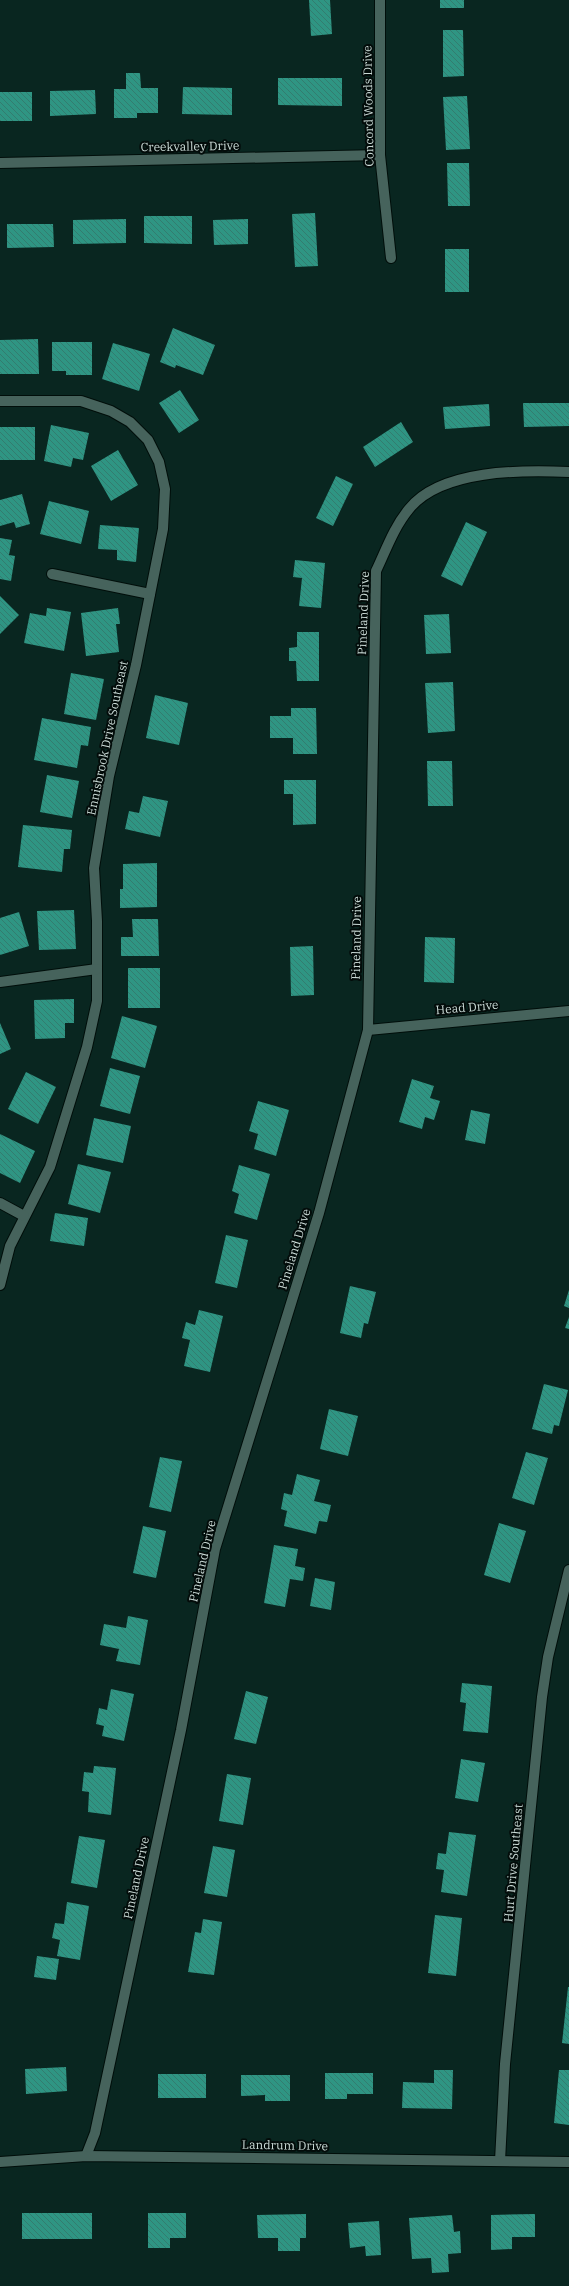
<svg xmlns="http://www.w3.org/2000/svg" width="569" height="2286" viewBox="0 0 569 2286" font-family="'IBM Plex Serif',serif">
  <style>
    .building { fill: url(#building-back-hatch) }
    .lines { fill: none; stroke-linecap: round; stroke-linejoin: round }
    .minor-casing { stroke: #000e0a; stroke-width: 12 }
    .minor { stroke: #46635c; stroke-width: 10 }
    .labels { text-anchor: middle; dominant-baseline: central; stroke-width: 4; stroke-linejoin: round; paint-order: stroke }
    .street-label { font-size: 12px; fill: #cbdbd7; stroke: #030c0a }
  </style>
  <defs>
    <pattern id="building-back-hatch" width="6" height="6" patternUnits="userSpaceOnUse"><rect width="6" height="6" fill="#2f9583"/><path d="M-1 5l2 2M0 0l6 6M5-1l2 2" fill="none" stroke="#337c6f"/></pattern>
  </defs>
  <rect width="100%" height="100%" fill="#092620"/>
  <g class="building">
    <polygon points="309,0 330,0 332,34 311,36"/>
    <rect x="440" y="0" width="24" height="8"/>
    <polygon points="443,30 463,30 464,76 443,77"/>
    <polygon points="126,73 140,73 141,88 158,88 158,113 137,113 137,118 114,118 114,89 126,89"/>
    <polygon points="278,78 342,78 342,106 278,105"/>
    <polygon points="183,87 232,88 232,115 182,114"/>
    <polygon points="95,90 96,114 50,116 50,91"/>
    <rect x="0" y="92" width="32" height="29"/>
    <polygon points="467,96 470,149 446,150 443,97"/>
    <polygon points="447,163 469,163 470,206 448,206"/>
    <polygon points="315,213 318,266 295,267 292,214"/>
    <polygon points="144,216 192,216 192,244 144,243"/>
    <polygon points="126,219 126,243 73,244 73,220"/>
    <polygon points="248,219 248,244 214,245 213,220"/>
    <polygon points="7,224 53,224 54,247 7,248"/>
    <rect x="445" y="249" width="24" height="43"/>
    <polygon points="173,328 215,345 203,375 176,365 175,368 160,362"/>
    <polygon points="38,339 39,374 0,374 0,340"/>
    <polygon points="52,342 92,342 92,375 66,375 66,371 52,371"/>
    <polygon points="113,343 150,354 139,391 102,379"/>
    <polygon points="180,390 199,420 179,433 159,403"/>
    <polygon points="523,403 569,403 569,426 524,427"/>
    <polygon points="489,404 490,426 445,429 443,407"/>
    <polygon points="401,422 413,442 375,467 363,447"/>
    <polygon points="51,425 89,433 83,460 73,458 71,467 44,461"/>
    <rect x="0" y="427" width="35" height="33"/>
    <polygon points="118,450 138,485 111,501 91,466"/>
    <polygon points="336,476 353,484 333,526 316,518"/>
    <polygon points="22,494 30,524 16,528 14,522 0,526 0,500"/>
    <polygon points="49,501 89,511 81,544 40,534"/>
    <polygon points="466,522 487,532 462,586 441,576"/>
    <polygon points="100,525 139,528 136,562 117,560 117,550 98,549"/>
    <polygon points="0,538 12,540 9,555 15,556 11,581 0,579"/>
    <polygon points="295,560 325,563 321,608 299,606 302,578 293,577"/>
    <polygon points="0,596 19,615 0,634"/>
    <polygon points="47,608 71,612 64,651 24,643 30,613 46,616"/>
    <polygon points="118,608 120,624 116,624 119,652 86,656 81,613"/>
    <polygon points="449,614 451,653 426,654 424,615"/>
    <polygon points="297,632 319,632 319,681 297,681 296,661 289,661 289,648 297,647"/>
    <polygon points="71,673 104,679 96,720 64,714"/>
    <polygon points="453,682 455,731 428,733 425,683"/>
    <polygon points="155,695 188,703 179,745 146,738"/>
    <polygon points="291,708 316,708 317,754 293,754 293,738 270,738 270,716 291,716"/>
    <polygon points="42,718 91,727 88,746 81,745 77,768 34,760"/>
    <polygon points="427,761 452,761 453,806 428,806"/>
    <polygon points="47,775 79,781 72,818 40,812"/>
    <polygon points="284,780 316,780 316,824 293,825 293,794 284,794"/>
    <polygon points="143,796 168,801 160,837 125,829 129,811 139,813"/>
    <polygon points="23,825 72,830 70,849 64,849 62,872 18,867"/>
    <polygon points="157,863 157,907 120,908 120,889 123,889 123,864"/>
    <polygon points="74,910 76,949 39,950 37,911"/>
    <polygon points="19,912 29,946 0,955 0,918"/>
    <polygon points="132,919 158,919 159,956 121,956 121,937 133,937"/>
    <polygon points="425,937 455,938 454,983 424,982"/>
    <polygon points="313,946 314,995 291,996 290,947"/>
    <rect x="128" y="968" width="32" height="40"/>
    <polygon points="74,999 74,1023 65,1023 65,1038 35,1039 34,1000"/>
    <polygon points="122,1016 157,1026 145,1068 111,1058"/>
    <polygon points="0,1023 11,1049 0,1054"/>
    <polygon points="110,1068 140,1076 130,1114 100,1106"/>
    <polygon points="26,1072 56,1087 38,1124 8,1109"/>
    <polygon points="412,1079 434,1086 430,1098 440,1101 434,1120 425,1117 422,1129 399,1122"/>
    <polygon points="258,1101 289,1110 276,1156 254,1149 258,1134 249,1131"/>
    <polygon points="471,1110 490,1114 485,1144 465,1140"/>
    <polygon points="94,1118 131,1126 123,1163 86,1155"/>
    <polygon points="0,1134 35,1151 20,1183 0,1173"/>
    <polygon points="78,1164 111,1172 100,1213 68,1204"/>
    <polygon points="239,1165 270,1174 257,1220 234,1213 239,1194 232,1191"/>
    <polygon points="55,1213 88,1218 84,1246 50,1241"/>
    <polygon points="226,1235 248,1240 237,1288 215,1283"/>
    <polygon points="350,1286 376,1292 368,1324 364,1323 361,1338 340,1333"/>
    <polygon points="569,1290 569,1308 564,1306"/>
    <polygon points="199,1310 223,1316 210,1372 184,1366 190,1340 182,1338 186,1322 195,1325"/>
    <polygon points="569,1317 569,1329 565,1328"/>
    <polygon points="544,1384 568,1390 559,1426 554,1425 552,1434 532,1429"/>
    <polygon points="329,1409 358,1416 348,1456 320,1449"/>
    <polygon points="526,1452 548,1458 534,1505 512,1498"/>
    <polygon points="160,1457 182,1461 171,1512 149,1507"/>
    <polygon points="297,1474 320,1480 314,1501 331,1505 327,1522 319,1521 316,1534 284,1526 287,1511 281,1509 284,1493 292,1495"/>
    <polygon points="499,1523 526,1531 510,1583 484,1575"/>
    <polygon points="143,1526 166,1531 156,1578 133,1573"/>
    <polygon points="274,1545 298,1549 295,1566 305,1568 303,1581 290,1579 285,1607 264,1603"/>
    <polygon points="315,1578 335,1582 331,1610 310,1606"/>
    <polygon points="128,1616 148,1620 140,1665 116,1661 119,1649 100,1645 104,1624 126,1628"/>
    <polygon points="462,1683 492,1686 488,1733 463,1731 466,1703 460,1702"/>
    <polygon points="111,1689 134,1694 124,1741 102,1736 104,1726 96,1724 99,1708 107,1710"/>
    <polygon points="246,1691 268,1697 256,1744 234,1739"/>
    <polygon points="461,1759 485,1763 478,1802 455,1798"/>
    <polygon points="94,1766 116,1768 111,1815 88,1812 89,1792 82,1791 84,1772 93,1773"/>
    <polygon points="227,1774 251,1778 243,1825 219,1821"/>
    <polygon points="449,1832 476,1835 467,1896 441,1892 444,1870 436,1869 438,1853 446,1854"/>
    <polygon points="79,1836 105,1840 97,1888 71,1883"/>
    <polygon points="213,1846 235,1850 227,1897 204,1893"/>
    <polygon points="67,1902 89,1906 80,1960 57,1956 60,1940 52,1938 55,1923 64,1924"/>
    <polygon points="435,1915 462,1918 456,1976 428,1973"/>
    <polygon points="203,1919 222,1922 214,1975 188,1972 195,1932 201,1933"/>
    <polygon points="37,1956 59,1959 56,1980 34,1977"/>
    <polygon points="568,1987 569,1987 569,2044 562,2043"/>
    <polygon points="66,2067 67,2091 26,2094 25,2069"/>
    <polygon points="434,2070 453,2070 452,2109 402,2108 403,2082 434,2083"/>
    <polygon points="559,2070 569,2070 569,2125 554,2123"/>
    <polygon points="325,2073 373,2073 373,2094 347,2094 347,2099 325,2099"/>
    <rect x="158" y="2074" width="48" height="24"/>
    <polygon points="241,2075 290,2075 290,2101 265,2101 265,2095 241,2096"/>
    <rect x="22" y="2213" width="70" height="26"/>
    <polygon points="148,2213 186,2213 186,2238 170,2238 170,2248 148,2248"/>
    <polygon points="306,2214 306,2238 300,2238 300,2251 278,2251 278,2238 258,2238 257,2215"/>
    <polygon points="535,2214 535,2237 512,2237 512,2249 491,2250 491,2215"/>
    <polygon points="452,2215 454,2232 460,2231 461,2253 448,2254 449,2272 432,2273 431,2258 412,2259 409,2218"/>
    <polygon points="379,2221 381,2255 366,2256 365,2246 350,2248 348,2223"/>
  </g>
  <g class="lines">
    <g class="minor-casing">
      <g id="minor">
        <polyline points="380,0 380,155 391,258"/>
        <polyline points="0,163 380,155"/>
        <polyline points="0,401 81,401 111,411 130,422 148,440 159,462 165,489 163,529 136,665 109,776 94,868 97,921 97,1001 87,1047 50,1167 10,1246 0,1285"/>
        <polyline points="52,574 150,594"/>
        <polyline points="0,982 97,969"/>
        <polyline points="368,1030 569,1011"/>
        <polyline points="0,1203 24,1216"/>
        <path d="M86,2156L95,2133L181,1730L215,1549L319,1213L368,1030L376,571C386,550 394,527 409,509C441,469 522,470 569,472"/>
        <polyline points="500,2161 505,2064 542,1697 548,1657 569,1570"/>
        <polyline points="0,2162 86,2156 569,2162"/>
      </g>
    </g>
    <use href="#minor" class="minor"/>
  </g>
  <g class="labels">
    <g class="street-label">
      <text transform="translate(368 106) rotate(-91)">Concord Woods Drive</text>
      <text transform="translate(190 146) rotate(-1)">Creekvalley Drive</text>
      <text transform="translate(363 613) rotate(-88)">Pineland Drive</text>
      <text transform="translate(107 738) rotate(-78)">Ennisbrook Drive Southeast</text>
      <text transform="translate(356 938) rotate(-89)">Pineland Drive</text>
      <text transform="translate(467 1007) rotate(-5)">Head Drive</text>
      <text transform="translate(294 1249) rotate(-73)">Pineland Drive</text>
      <text transform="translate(202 1561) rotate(-77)">Pineland Drive</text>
      <text transform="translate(513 1863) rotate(-85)">Hurt Drive Southeast</text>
      <text transform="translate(136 1878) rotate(-78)">Pineland Drive</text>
      <text transform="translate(285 2145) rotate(1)">Landrum Drive</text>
    </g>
  </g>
</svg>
